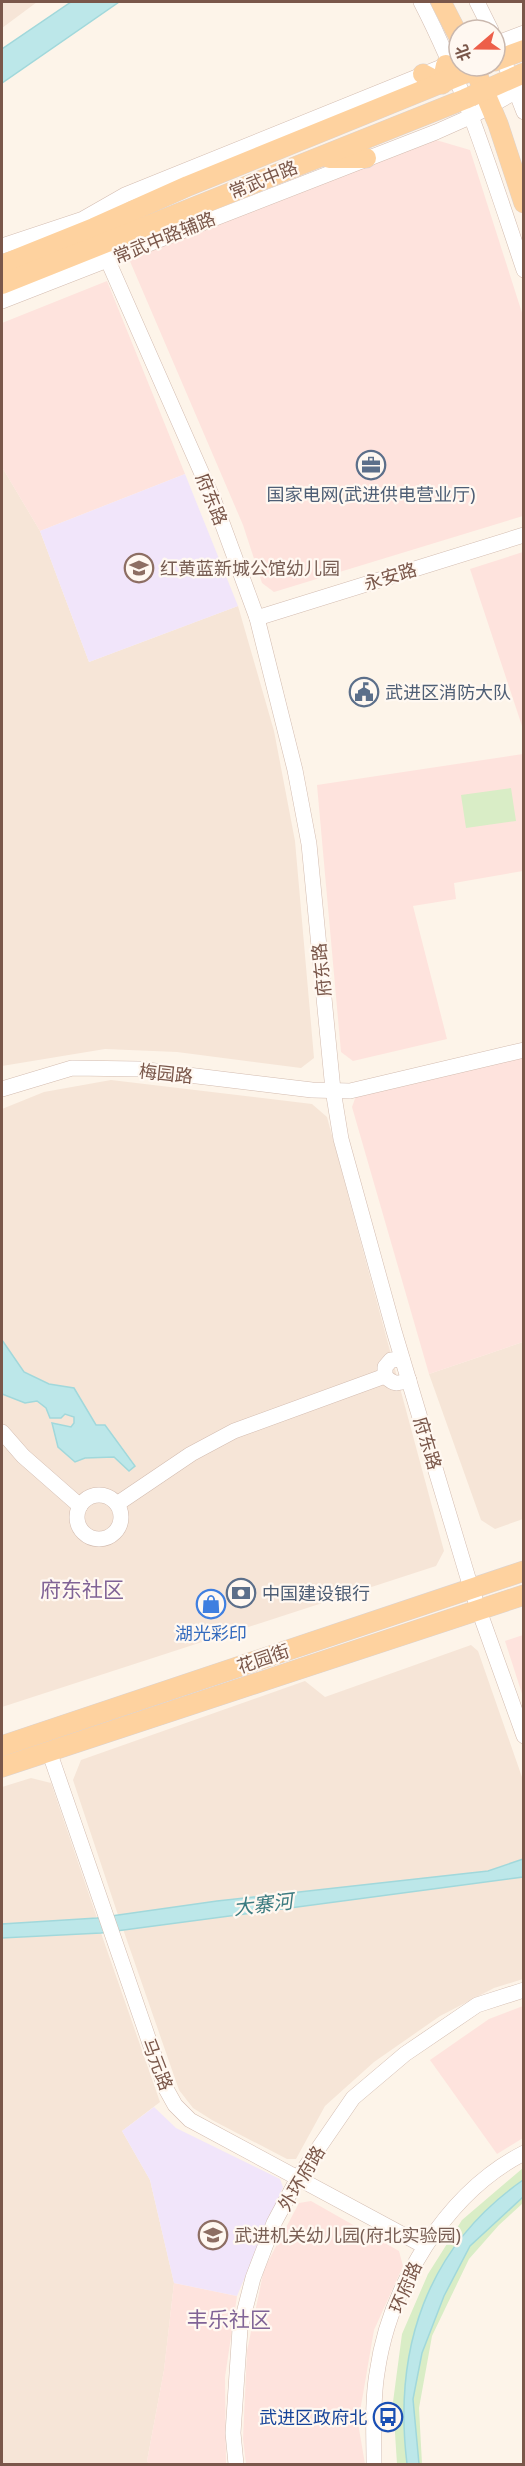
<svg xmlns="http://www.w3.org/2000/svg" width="525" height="2466" viewBox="0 0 525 2466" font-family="'Noto Sans','Noto Sans SC',sans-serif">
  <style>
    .residential { fill: #f6e5d7 }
    .commercial { fill: #fee3dd }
    .education { fill: #f1e5fa }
    .green { fill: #d9edc6 }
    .water { fill: #bce7e9; stroke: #a1d8db; stroke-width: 1.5 }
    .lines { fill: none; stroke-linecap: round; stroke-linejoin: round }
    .minor-casing { stroke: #d3bcb0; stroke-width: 16 }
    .major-casing { stroke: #dcd3d0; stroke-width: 21 }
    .minor { stroke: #fff; stroke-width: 15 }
    .major { stroke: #fed29f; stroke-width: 20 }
    .labels { text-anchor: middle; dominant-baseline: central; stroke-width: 4.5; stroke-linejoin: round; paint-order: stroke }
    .street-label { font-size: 18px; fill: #7a574a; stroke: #fff8f1 }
    .service-label { font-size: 18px; fill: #4e5e75; stroke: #fff8f1; text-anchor: start }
    .education-label { font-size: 18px; fill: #785e54; stroke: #fff8f1; text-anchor: start }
    .shop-label { font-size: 18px; fill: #366cbe; stroke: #fff8f1 }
    .transit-label { font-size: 18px; fill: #164399; stroke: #fff8f1; text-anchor: end }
    .water-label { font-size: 20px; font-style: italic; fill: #3c7b80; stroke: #fff8f1 }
    .quarter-label { font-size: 21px; fill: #806396; stroke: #fff8f1 }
  </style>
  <rect width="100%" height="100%" fill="#fdf4e9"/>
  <g class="residential">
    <polygon points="2,2 37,2 2,28"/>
    <polygon points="2,467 40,531 89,662 238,606 274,731 295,841 314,1058 301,1068 177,1052 105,1049 2,1066"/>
    <polygon points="111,1080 312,1104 327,1117 444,1551 436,1566 2,1707 2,1109 44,1092"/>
    <polygon points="523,1342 523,1519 495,1529 481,1520 429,1374"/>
    <polygon points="471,1645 478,1651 523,1780 523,1859 489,1871 217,1901 118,1915 73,1780 81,1760 305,1681 325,1697"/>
    <polygon points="31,1778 51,1783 97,1918 2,1924 2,1787"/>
    <polygon points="523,1877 523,1979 494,1988 440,2016 374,2062 325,2106 296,2159 287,2159 212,2120 193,2108 179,2090 123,1929"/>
    <polygon points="101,1933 160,2102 122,2131 150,2180 174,2283 164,2370 147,2461 149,2464 2,2464 2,1938"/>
  </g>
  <g class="commercial">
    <polygon points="436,140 470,150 523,316 523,516 274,592 262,583 243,525 129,259"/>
    <polygon points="107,281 185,474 40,531 2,467 2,323"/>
    <polygon points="523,552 524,552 523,729 470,569"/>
    <polygon points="523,754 523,871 454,883 456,899 413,906 447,1039 353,1061 341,1052 317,785"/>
    <polygon points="523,1055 523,1342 429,1374 352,1107 357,1093"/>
    <polygon points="523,1635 524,1635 523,1697 505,1641"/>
    <polygon points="523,2006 523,2138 497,2154 430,2060 489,2019"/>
    <polygon points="311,2201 399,2251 403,2266 374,2330 358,2423 365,2464 246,2464 243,2439 247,2351 264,2269 299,2203"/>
    <polygon points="174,2283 237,2296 225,2377 226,2464 149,2464 147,2461 164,2370"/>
  </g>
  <g class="education">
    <polygon points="185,474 238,606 89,662 40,531"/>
    <polygon points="154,2107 176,2128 280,2179 283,2187 237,2296 174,2283 150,2180 122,2131"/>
  </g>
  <g class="green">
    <polygon points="511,788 516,821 466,828 461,795"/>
    <polygon points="523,2168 523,2203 499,2225 469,2259 432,2336 419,2408 422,2464 397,2464 393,2402 402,2334 428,2274 462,2220"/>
  </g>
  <g class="water">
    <polygon points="71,2 119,2 2,83 2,49"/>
    <polygon points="2,1340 24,1372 49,1384 74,1388 96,1425 105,1425 135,1466 129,1471 114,1457 85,1458 75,1462 58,1447 52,1423 71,1427 74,1423 74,1417 65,1414 61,1418 50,1418 46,1408 37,1401 25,1403 2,1394"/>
    <polygon points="523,1859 523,1877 101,1933 2,1938 2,1924 97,1918 217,1901 488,1871"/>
    <path d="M523,2180V2197L470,2246L444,2296L422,2353L413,2399L419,2464H407C393,2349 426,2248 523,2180Z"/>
  </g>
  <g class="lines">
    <g class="minor-casing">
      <g id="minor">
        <path d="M421,2C465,87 493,178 524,270"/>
        <polyline points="477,2 491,30"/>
        <polyline points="495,38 524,112"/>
        <polyline points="495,44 524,33"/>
        <polyline points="91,216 101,245 214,501 257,618 295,770 309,844 333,1090 341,1139 394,1331 471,1588 524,1736"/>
        <polyline points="2,246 83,219 125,195 459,60"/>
        <polyline points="2,301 436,132 472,116 524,87"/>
        <polyline points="257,618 524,535"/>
        <polyline points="2,1089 72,1068 139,1069 312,1090 350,1091 524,1050"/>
        <path d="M402,1359L391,1360L385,1367V1376C394,1385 397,1384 409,1380"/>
        <polyline points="2,1432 23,1456 80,1506"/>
        <circle cx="99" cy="1517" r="22"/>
        <polyline points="117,1504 191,1454 234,1431 385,1376"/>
        <polyline points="49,1751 165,2087 175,2105 190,2120 424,2246"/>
        <polyline points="236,2464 233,2433 240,2329 253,2278 274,2223 298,2178 353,2098 405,2054 477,2005 524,1990"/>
        <path d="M374,2464C374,2434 372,2403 377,2373C389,2287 446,2193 524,2153"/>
      </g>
    </g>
    <g class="major-casing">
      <g id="major">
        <polyline points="441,2 459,37"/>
        <polyline points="495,61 524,50"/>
        <polyline points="423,74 442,84 446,65"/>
        <polyline points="479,79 498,124 524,203"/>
        <polyline points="329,158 366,158"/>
        <polyline points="2,265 94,228 188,186 483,66"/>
        <polyline points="2,284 465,99 524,73"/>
        <polyline points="2,1746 524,1571"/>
        <polyline points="2,1767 524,1595"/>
      </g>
    </g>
    <use href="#minor" class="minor"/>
    <use href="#major" class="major"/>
  </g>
  <defs>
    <g id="office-ring" transform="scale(1.5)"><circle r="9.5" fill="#fff8f1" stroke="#5c6f8a" stroke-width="1.5"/><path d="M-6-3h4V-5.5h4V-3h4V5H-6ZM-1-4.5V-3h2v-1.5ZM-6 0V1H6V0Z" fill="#5c6f8a"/></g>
    <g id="school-ring" transform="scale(1.5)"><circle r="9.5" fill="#fff8f1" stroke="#8d6e63" stroke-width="1.5"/><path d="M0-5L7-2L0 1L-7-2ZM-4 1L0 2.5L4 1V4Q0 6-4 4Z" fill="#8d6e63"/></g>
    <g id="civic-ring" transform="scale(1.5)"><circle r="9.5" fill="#fff8f1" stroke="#5c6f8a" stroke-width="1.5"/><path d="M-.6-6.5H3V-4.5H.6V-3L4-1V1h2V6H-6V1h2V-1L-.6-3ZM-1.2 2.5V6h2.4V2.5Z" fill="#5c6f8a"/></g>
    <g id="bank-ring" transform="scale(1.5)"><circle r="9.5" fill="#fff8f1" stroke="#5c6f8a" stroke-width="1.5"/><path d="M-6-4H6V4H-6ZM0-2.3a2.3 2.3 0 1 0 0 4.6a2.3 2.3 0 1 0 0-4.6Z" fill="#5c6f8a"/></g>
    <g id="shop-ring" transform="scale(1.5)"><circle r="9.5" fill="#fff8f1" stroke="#3f7fe0" stroke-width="1.5"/><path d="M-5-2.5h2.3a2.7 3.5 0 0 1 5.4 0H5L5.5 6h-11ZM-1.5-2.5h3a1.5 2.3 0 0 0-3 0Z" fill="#3f7fe0"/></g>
    <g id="bus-ring" transform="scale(1.5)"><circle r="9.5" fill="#fff8f1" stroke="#1a4fb4" stroke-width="1.5"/><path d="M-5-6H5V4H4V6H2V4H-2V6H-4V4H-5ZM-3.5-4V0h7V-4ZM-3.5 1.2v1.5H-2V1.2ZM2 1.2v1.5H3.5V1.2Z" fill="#1a4fb4"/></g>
  </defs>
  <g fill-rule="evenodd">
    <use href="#office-ring" x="371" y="465"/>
    <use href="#school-ring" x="139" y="568"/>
    <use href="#civic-ring" x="364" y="692"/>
    <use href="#bank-ring" x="241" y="1593"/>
    <use href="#shop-ring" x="211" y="1604"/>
    <use href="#school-ring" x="213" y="2235"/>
    <use href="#bus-ring" x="388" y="2417"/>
  </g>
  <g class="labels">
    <g class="street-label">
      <text transform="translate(263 179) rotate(-22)">常武中路</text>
      <text transform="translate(164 237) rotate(-22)">常武中路辅路</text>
      <text transform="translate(212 499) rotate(68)">府东路</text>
      <text transform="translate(390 576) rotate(-17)">永安路</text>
      <text transform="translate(321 970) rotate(-96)">府东路</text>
      <text transform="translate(166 1073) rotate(6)">梅园路</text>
      <text transform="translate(428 1443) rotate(73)">府东路</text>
      <text transform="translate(263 1658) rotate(-19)">花园街</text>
      <text transform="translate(158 2064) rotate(69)">马元路</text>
      <text transform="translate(301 2178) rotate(-59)">外环府路</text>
      <text transform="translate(405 2287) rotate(-67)">环府路</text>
    </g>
    <g class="service-label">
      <text x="371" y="494" text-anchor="middle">国家电网(武进供电营业厅)</text>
      <text x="385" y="692">武进区消防大队</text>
      <text x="262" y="1593">中国建设银行</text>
    </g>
    <g class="education-label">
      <text x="160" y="568">红黄蓝新城公馆幼儿园</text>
      <text x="234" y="2235">武进机关幼儿园(府北实验园)</text>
    </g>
    <g class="shop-label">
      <text x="211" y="1633">湖光彩印</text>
    </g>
    <g class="transit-label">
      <text x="367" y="2417">武进区政府北</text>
    </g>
    <g class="water-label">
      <text transform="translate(263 1904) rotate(-7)">大寨河</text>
    </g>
    <g class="quarter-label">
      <text x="82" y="1589">府东社区</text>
      <text x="229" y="2319">丰乐社区</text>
    </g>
  </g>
  <rect width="525" height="2466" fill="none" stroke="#7a574a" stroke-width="6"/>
  <g transform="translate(477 48) rotate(250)"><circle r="28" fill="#fff8f1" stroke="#cab8ae" stroke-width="1.5"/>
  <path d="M0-4.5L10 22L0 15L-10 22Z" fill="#ed5e49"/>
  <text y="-9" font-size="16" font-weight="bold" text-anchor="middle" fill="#7a574a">北</text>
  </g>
</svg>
